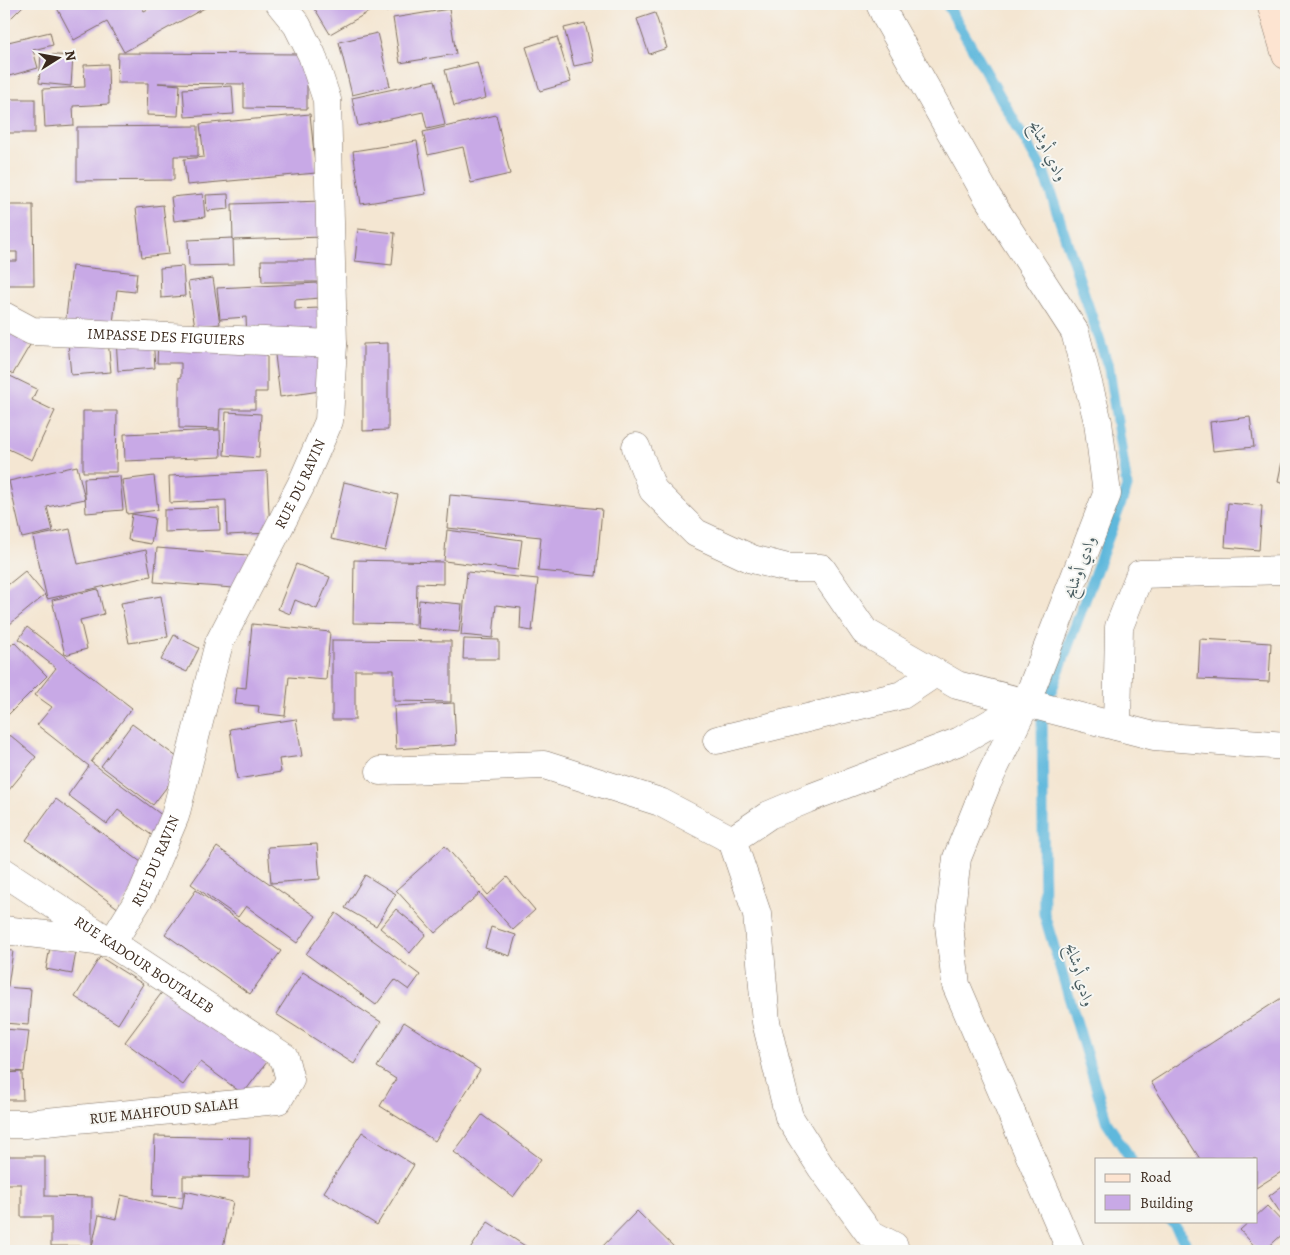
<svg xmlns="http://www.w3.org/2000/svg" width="1290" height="1255" viewBox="0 0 1290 1255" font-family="Alegreya,Amiri,serif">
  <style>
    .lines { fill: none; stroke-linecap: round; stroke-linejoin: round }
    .stream { stroke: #5fb8dc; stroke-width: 11 }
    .building { fill: #c8a9e6 }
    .street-casing { stroke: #7c6c5d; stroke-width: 29 }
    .secondary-casing { stroke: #7c6c5d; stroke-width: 29 }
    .street { stroke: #fff; stroke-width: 28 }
    .secondary { stroke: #fde4d1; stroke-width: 28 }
    .labels { text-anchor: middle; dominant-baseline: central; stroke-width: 4; stroke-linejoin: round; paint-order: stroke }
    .street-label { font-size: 15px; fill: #3b2a1e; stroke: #f6f6f2 }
    .water-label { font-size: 16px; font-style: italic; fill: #485c60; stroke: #f6f6f2 }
  </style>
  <rect width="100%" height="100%" fill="#f6f6f2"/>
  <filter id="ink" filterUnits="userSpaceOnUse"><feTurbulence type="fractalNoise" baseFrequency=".02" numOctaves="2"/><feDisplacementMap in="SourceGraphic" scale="10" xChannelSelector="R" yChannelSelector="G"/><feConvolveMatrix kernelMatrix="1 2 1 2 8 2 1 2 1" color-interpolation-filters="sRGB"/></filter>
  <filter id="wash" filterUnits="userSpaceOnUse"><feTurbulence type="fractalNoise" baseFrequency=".0096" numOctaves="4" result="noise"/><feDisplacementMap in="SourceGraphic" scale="20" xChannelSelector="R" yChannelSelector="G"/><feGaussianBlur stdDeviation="1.12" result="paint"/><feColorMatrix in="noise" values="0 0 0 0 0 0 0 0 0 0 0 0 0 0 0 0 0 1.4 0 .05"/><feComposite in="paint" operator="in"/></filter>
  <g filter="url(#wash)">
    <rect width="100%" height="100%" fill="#f4e6d2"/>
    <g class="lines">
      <g class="stream">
        <polyline points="947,4 1044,173 1109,369 1127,487 1042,716 1044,914 1107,1123 1131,1159"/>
        <polyline points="1171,1221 1191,1251"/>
      </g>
    </g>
    <g id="blocks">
      <g class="building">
        <polygon points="4,4 23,4 24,5 4,25"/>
        <polygon points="64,4 140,4 144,11 158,4 212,4 124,52 107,22 74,40 57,8"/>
        <polygon points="312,4 368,4 372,10 330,34"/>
        <polygon points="383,4 413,4 386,12"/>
        <polygon points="449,9 456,54 400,63 393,18"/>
        <polygon points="655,13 667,48 649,54 637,19"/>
        <polygon points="585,23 594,62 574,66 564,28"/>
        <polygon points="50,32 53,45 33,50 38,68 9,76 4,54 4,43"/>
        <polygon points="377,33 390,86 352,95 339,42"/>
        <polygon points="557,37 571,82 540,91 526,47"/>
        <polygon points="118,53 307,54 307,109 244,108 244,84 158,83 180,85 178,116 147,115 148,83 117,83"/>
        <polygon points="41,54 73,56 71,86 39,83"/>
        <polygon points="477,62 486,98 454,106 445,70"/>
        <polygon points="108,64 109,104 73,106 74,125 45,127 43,89 85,87 84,65"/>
        <polygon points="435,80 445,125 427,129 423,112 358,126 352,98"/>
        <polygon points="232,86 234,114 185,117 183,89"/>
        <rect x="4" y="99" width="31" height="34"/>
        <polygon points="310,114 316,173 187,185 184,159 204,157 200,124"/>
        <polygon points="496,115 510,174 471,183 463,147 428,155 423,132"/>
        <polygon points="198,126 198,156 174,156 174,180 77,181 77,127"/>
        <polygon points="417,141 426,194 361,204 353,151"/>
        <polygon points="203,194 205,217 174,221 171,197"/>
        <polygon points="228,194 229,209 207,211 206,195"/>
        <polygon points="322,201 323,237 233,240 232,204"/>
        <polygon points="4,205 33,205 34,285 4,285 4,261 17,261 17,252 4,252"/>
        <polygon points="163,205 169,254 142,257 136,208"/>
        <polygon points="358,229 395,233 392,265 355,261"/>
        <polygon points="233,238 234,265 189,266 188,240"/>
        <polygon points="261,260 327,260 327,282 262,282"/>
        <polygon points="72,266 137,273 135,292 117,290 112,331 65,326"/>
        <polygon points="183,266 185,296 161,298 160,268"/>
        <polygon points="213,278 220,324 195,327 188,282"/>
        <polygon points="318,283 320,298 295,300 295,309 320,308 322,333 247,338 246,317 220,319 217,288"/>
        <polygon points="4,329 30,345 13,374 4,369"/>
        <polygon points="153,336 155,368 118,371 116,339"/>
        <polygon points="158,339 267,351 267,392 255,392 255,409 220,409 219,429 179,428 179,377 181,377 181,363 157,363"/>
        <polygon points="108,340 111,372 71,375 68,343"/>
        <polygon points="388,343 388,430 363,431 363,344"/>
        <polygon points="321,350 326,390 280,397 275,355"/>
        <polygon points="4,373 37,389 32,400 55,411 32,460 4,447"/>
        <polygon points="83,411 117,411 116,472 83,472"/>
        <polygon points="226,412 261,414 259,458 224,455"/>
        <polygon points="1250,417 1254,447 1213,451 1210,422"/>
        <polygon points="220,430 221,457 125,461 124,434"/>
        <polygon points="1282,462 1286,463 1286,483 1278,481"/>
        <polygon points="77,466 85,499 47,507 53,531 22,538 9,481"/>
        <polygon points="267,471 270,533 227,535 226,500 170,503 169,476"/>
        <polygon points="120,476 123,510 86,513 84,478"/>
        <polygon points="154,476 158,510 127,514 122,480"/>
        <polygon points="344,482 398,495 385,551 331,539"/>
        <polygon points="450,495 602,509 596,576 538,571 541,537 447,528"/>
        <polygon points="1228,503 1262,506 1259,550 1225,547"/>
        <polygon points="219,508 220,530 164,532 164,510"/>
        <polygon points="132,514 155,518 151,544 128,540"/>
        <polygon points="70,529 78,564 146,550 151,576 47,599 33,537"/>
        <polygon points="447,530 522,540 518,570 444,561"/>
        <polygon points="157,548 248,555 246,589 154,582"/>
        <polygon points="354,560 443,562 443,584 417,583 416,624 353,623"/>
        <polygon points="296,564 330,577 317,609 295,600 290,614 278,609"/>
        <polygon points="25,571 45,595 4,629 4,588"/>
        <polygon points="467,572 538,579 532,631 520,629 521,608 496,605 493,638 461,635"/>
        <polygon points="98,589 104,614 80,620 87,649 65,655 52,600"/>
        <polygon points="161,596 168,637 129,643 121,603"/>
        <polygon points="419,600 462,604 459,632 417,628"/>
        <polygon points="252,624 330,632 326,680 289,677 285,716 258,713 259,706 235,704 237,687 246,688"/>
        <polygon points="27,627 132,708 91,762 167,819 154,837 118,810 107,824 68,795 89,766 37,725 52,707 35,695 56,668 19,639"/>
        <polygon points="174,635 199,648 187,672 161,660"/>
        <polygon points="464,639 499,640 499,659 463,659"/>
        <polygon points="1200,639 1271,643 1269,682 1198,679"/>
        <polygon points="332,640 451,641 451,702 394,701 394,670 355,670 355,720 332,720"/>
        <polygon points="14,642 47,676 7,716 4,713 4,653"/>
        <polygon points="454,703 456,745 396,749 394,706"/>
        <polygon points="296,719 302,756 279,759 281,772 237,779 230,729"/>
        <polygon points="132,724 185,763 153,805 101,766"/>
        <polygon points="10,735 36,757 4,796 4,742"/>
        <polygon points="56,799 149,868 119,909 26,840"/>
        <polygon points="317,844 320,879 271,883 268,847"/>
        <polygon points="445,846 488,895 507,877 535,910 513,930 480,893 435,933 396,890"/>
        <polygon points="217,847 316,916 297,943 246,906 238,917 191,884"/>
        <polygon points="365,875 396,894 376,926 345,908"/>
        <polygon points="196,890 281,951 250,994 165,934"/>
        <polygon points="396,909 426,934 410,953 380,928"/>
        <polygon points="336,913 420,975 409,990 395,980 376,1005 306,954"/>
        <polygon points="491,927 516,935 510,956 485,948"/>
        <polygon points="50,947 76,952 72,974 46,969"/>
        <polygon points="4,950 13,951 8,986 4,986"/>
        <polygon points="100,957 143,984 118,1024 75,997"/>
        <polygon points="303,972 381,1022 354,1064 276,1014"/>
        <polygon points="4,987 31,989 28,1025 4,1023"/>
        <polygon points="166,987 267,1062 243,1094 200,1062 183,1085 125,1042"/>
        <polygon points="1286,995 1286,1169 1256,1188 1256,1159 1200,1159 1151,1082"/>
        <polygon points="404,1022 480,1070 435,1141 380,1106 396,1079 377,1067"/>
        <polygon points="4,1029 29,1031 24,1072 4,1070"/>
        <polygon points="22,1072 23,1100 4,1100 4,1073"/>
        <polygon points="482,1115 541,1159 513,1197 454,1152"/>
        <polygon points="362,1132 414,1165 377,1225 324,1192"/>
        <polygon points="155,1136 250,1138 249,1177 183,1176 183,1197 153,1196"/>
        <polygon points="4,1156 45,1156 45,1196 92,1197 92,1246 51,1246 51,1217 21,1217 21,1184 4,1184"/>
        <polygon points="1286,1183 1286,1221 1269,1196"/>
        <polygon points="185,1191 233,1202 223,1247 239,1251 91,1251 99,1215 116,1219 121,1195 182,1209"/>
        <polygon points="1267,1206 1286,1226 1286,1231 1264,1251 1259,1251 1240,1230 1250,1221 1256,1221 1256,1216"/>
        <polygon points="637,1211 678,1251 598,1251"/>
        <polygon points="488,1222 533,1251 469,1251"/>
      </g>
    </g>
  </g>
  <g filter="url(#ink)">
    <use href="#blocks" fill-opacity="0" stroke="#7c6c5d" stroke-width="1"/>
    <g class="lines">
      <g class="street-casing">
        <g id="street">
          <polyline points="880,4 886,17 988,198 1075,332 1098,422 1107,494 1026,703 987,783 957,858 949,925 956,985 1071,1251"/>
          <path id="s1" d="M4,316L32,331L333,344"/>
          <polyline points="636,447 653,490 696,533 752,559 788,568 821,568 865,632 957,685 1154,736 1286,746"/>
          <polyline points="1117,726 1119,627 1140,574 1286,570"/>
          <polyline points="717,740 902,695 935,673"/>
          <polyline points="380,771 544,765 660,802 732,840 769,815 807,799 960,741 1026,703"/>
          <polyline points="732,840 757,914 766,1022 789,1117 821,1167 869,1233 894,1246"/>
          <path id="s2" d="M4,872L284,1057L290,1080L278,1100L25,1124H4"/>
          <path id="s3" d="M4,930L112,943L142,894L175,816L219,643L301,485L329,421L333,344L327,100L312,55L297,25L280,4"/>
        </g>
      </g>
      <g class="secondary-casing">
        <polyline id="secondary" points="1271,4 1286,55"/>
      </g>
      <use href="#street" class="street"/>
      <use href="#secondary" class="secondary"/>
    </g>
  </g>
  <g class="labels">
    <g class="street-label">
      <text stroke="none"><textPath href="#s1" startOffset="166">IMPASSE DES FIGUIERS</textPath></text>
      <text stroke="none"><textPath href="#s3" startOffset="608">RUE DU RAVIN</textPath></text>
      <text stroke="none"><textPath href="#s3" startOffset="202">RUE DU RAVIN</textPath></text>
      <text stroke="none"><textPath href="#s2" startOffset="168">RUE KADOUR BOUTALEB</textPath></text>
      <text transform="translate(164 1111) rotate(-6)">RUE MAHFOUD SALAH</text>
    </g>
    <g class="water-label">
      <text transform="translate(1048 151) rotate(63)">وادي أوشايح</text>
      <text transform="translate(1080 567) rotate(-70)">وادي أوشايح</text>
      <text transform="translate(1080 975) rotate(73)">وادي أوشايح</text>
    </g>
  </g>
  <rect width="1290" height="1255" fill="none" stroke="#f6f6f2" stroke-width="20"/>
  <rect x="1095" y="1158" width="162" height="65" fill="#f6f6f2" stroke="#aba49d"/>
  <rect x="1105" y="1174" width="25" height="8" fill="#fde4d1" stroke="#aba49d"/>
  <text x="1140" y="1182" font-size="15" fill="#3b2a1e">Road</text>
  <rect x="1105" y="1195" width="25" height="15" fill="#c8a9e6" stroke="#aba49d"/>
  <text x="1140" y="1208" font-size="15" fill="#3b2a1e">Building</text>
  <g transform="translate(58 58) rotate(79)" stroke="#f6f6f2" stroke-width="4" paint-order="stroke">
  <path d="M0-4L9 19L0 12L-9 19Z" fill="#3b2a1e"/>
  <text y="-8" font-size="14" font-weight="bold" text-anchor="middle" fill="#3b2a1e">N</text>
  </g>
</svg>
